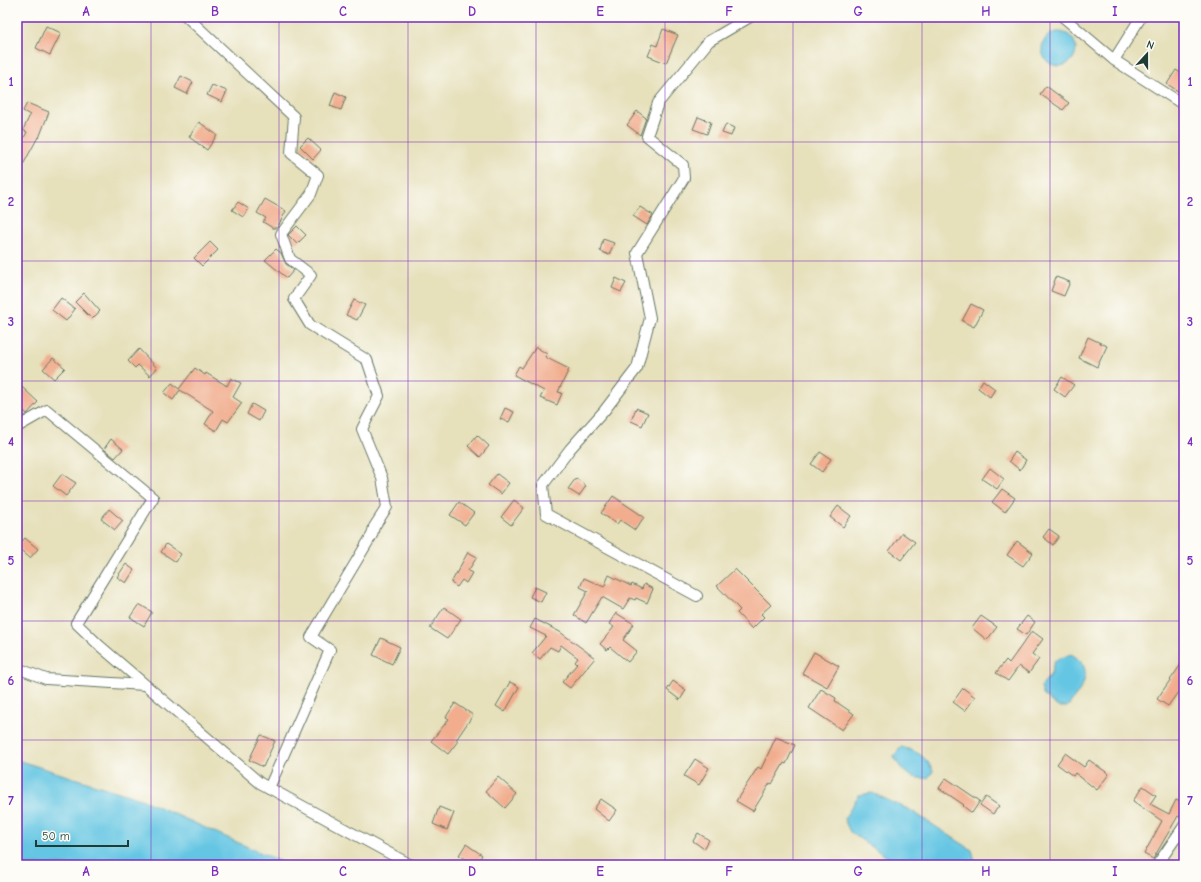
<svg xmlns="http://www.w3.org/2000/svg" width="1201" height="882" viewBox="0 0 1201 882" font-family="'Comic Neue',sans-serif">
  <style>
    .water { fill: #65c6e3; stroke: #42828c }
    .building { fill: #f1ad8e }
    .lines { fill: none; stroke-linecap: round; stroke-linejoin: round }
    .minor-casing { stroke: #657663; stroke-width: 12 }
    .minor { stroke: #fff; stroke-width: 10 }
    .grid { fill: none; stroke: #7b2cbf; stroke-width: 1; stroke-opacity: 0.55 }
    .neatline { fill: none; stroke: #7b2cbf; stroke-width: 1.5 }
    .grid-label { font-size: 13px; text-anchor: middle; font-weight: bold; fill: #7b2cbf }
  </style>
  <rect width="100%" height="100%" fill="#fdfcf7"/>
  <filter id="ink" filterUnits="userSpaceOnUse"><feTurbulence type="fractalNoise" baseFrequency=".025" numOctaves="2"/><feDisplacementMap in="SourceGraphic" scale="8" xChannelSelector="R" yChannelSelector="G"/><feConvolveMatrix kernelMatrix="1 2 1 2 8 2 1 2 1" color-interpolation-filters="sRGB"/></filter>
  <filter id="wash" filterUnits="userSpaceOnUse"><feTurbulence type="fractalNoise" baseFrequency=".012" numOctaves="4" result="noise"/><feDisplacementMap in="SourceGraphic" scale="16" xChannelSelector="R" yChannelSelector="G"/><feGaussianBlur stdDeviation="0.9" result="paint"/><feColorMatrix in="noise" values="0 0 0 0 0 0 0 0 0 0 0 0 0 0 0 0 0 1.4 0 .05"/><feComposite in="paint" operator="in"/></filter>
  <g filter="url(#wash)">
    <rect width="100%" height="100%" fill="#e6e0bb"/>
    <g class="water">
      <circle cx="1059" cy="49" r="17"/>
      <path d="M1071,654C1098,669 1081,690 1067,707H1058L1043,695L1041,687L1051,674L1054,661Z"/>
      <path d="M901,747C917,751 926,756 933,771L928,778C910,780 901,771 894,756Z"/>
      <polygon points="17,760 141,799 288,865 17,865"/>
      <polygon points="872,793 910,810 972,850 976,865 899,865 850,832 844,819 859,795"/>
    </g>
    <g id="blocks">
      <g class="building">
        <polygon points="46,26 61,33 50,55 36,48"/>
        <polygon points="663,29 678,35 666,63 648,56 653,44 657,46"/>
        <polygon points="1176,70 1184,75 1184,95 1167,84"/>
        <polygon points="181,76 193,82 187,94 175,88"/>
        <polygon points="212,85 227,91 222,102 207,95"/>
        <polygon points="1046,86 1069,103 1063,110 1040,94"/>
        <polygon points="335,92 346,97 341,110 330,106"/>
        <polygon points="27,103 49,112 39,138 38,137 17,176 17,151 27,132 23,130 30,115 23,111"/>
        <polygon points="637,111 646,118 640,135 627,125"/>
        <polygon points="698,117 711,122 707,134 693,129"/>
        <polygon points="199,122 217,135 207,150 189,137"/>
        <polygon points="726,124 734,128 731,136 722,133"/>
        <polygon points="308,138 321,150 313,159 300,146"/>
        <polygon points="265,199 286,211 277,228 273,228 263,222 266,218 257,213"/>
        <polygon points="238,202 249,209 243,217 232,210"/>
        <polygon points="640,207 653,215 647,225 633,216"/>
        <polygon points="297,226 306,235 297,244 288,235"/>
        <polygon points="603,239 614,243 609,255 600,251"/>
        <polygon points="210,242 218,250 202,266 194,258"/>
        <polygon points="276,249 281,253 286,264 294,270 287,278 265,260"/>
        <polygon points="1056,277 1070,282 1064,296 1051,291"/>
        <polygon points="616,278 626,283 621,292 612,288"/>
        <polygon points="84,293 100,311 92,319 75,302"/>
        <polygon points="61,298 75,309 66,321 52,310"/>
        <polygon points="354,300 365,305 357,320 346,315"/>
        <polygon points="971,304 983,310 974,327 962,321"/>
        <polygon points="1088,337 1107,346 1097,367 1079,358"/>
        <polygon points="536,347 547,354 545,357 569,369 558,392 562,393 557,405 540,398 544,391 514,375 519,366 522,368"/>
        <polygon points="139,349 157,368 150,376 138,365 135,368 128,361"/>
        <polygon points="53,358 65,368 54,379 43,369"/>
        <polygon points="195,368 205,375 206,373 227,386 231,378 241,383 233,397 242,403 228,422 223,419 216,431 205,424 213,411 180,390 173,400 164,393 172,383 179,389"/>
        <polygon points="1062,377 1074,385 1065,397 1054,389"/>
        <polygon points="983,380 995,389 990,397 978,388"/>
        <polygon points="22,387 38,402 27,414 17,405 17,393"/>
        <polygon points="252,404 264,411 259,421 247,414"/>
        <polygon points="505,408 514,412 509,422 500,419"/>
        <polygon points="636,408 648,413 642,426 631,421"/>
        <polygon points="477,435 489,446 480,457 468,446"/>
        <polygon points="111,439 123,449 115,458 104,449"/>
        <polygon points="820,452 831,459 822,472 811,464"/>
        <polygon points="1015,452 1026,460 1020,470 1009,461"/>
        <polygon points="990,468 1004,479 997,489 982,479"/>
        <polygon points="62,474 76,483 66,496 53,486"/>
        <polygon points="497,474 509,483 501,494 488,485"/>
        <polygon points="576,478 586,486 579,496 568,489"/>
        <polygon points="1002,489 1015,498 1005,512 992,502"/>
        <polygon points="613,496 644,517 635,530 620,520 617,524 601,513"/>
        <polygon points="514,500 524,508 511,525 501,517"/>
        <polygon points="459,502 474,513 465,525 450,515"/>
        <polygon points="838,506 851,516 843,527 830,517"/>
        <polygon points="109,509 123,521 115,530 101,519"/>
        <polygon points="1049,529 1059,536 1053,545 1043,537"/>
        <polygon points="902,533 915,542 901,560 889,551"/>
        <polygon points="25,538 38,549 30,558 17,547"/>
        <polygon points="1017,541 1033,553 1023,566 1007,555"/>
        <polygon points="166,544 181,554 176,562 161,552"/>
        <polygon points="468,552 477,557 468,571 472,573 466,583 462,580 457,587 451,583"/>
        <polygon points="126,564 134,570 126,583 117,577"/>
        <polygon points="735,569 771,605 761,614 764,617 752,629 737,613 740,610 717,586"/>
        <polygon points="609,575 631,586 632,584 642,589 644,584 653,589 647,603 636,598 635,600 630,598 623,609 602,597 586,623 574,615 588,591 580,587 584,578 604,587"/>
        <polygon points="535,587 546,592 541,602 530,597"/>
        <polygon points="139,604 152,612 144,626 130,617"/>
        <polygon points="444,607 461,619 447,639 430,628"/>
        <polygon points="616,613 634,624 623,640 637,651 628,662 610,647 607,650 600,644 614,627 609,624"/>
        <polygon points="981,616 997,627 987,640 972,628"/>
        <polygon points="1027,616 1035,622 1026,635 1017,629"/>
        <polygon points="535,619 560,632 595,658 570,688 562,682 577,664 575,662 578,658 561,645 558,651 550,647 540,659 532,653 546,636 530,628"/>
        <polygon points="1032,631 1043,639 1032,654 1039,659 1029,673 1019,666 1008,681 996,673 1006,660 1009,663"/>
        <polygon points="381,638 400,647 392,664 373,655"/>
        <polygon points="814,652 839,666 827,687 802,673"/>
        <polygon points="1184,660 1184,684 1168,706 1157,699"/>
        <polygon points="673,681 686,690 680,700 667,690"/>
        <polygon points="510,682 519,687 505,712 496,706"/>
        <polygon points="963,688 975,697 965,711 953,702"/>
        <polygon points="821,689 836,698 835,701 854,714 842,730 809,708"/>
        <polygon points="455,703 473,715 456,740 458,741 448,754 431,741 449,719 446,717"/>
        <polygon points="261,735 275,741 263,767 249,760"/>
        <polygon points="776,737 795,745 786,764 784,763 772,784 770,783 753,811 736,801 758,767 761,769"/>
        <polygon points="1065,753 1084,767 1089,760 1109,774 1097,790 1075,773 1073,776 1057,764"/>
        <polygon points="695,759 709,768 699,785 684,776"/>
        <polygon points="498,777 517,794 505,808 486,791"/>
        <polygon points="946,778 980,801 972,813 963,806 964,805 939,788"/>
        <polygon points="1143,786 1156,795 1150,804 1169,814 1176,800 1184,804 1184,819 1178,816 1153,859 1144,854 1162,821 1133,801"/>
        <polygon points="986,797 999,806 993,814 980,805"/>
        <polygon points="601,799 617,810 609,821 594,809"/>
        <polygon points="439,807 454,813 447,830 433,824"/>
        <polygon points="698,833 709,840 704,849 693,841"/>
        <polygon points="466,844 482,855 476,865 459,855"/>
      </g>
    </g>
  </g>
  <g filter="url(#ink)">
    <use href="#blocks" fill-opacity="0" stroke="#657663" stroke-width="1"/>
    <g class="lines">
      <g class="minor-casing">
        <g id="minor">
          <polyline points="187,17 294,117 291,153 318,175 311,194 281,234 290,259 311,275 294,299 310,325 367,360 379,396 362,429 382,478 387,507 374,527 372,535 311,637 330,650 269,788"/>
          <polyline points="1063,17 1114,60 1184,105"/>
          <polyline points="1114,60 1141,17"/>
          <polyline points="17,427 47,410 153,498 76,623 100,646 260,783 411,865"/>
          <polyline points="697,596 546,514 543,485 570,449 604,411 637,368 650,318 637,253 684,178 683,165 647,136 658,103 709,41 750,17"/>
          <polyline points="17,668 46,679 145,685"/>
          <polyline points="1157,865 1184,826"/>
        </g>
      </g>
      <use href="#minor" class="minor"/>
    </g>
  </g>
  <path class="grid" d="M151,17V865M279,17V865M408,17V865M536,17V865M665,17V865M793,17V865M922,17V865M1050,17V865M17,142H1184M17,261H1184M17,381H1184M17,501H1184M17,621H1184M17,740H1184"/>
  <rect width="1201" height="882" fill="none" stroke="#fdfcf7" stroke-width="44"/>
  <g transform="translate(1147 54) rotate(21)" stroke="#fdfcf7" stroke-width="3" paint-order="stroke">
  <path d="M0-3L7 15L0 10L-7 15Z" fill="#1f3d34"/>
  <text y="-6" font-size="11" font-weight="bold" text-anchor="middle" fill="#1f3d34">N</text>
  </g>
  <path d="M36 840v6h92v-6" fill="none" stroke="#1f3d34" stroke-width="2"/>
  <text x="42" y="840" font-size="12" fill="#1f3d34" stroke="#fdfcf7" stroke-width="3" paint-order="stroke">50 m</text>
  <rect x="22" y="22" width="1157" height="838" class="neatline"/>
  <g class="grid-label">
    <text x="86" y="16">A</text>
    <text x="215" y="16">B</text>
    <text x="343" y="16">C</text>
    <text x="472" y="16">D</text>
    <text x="600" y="16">E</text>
    <text x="729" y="16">F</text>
    <text x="858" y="16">G</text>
    <text x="986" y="16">H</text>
    <text x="1115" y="16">I</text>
    <text x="11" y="86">1</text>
    <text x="1190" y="86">1</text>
    <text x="11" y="206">2</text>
    <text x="1190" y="206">2</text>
    <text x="11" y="326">3</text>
    <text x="1190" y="326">3</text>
    <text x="11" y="446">4</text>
    <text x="1190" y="446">4</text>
    <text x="11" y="565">5</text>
    <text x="1190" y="565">5</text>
    <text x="11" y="685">6</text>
    <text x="1190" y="685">6</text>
    <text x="11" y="805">7</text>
    <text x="1190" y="805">7</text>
    <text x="86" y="876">A</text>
    <text x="215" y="876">B</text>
    <text x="343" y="876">C</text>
    <text x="472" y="876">D</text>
    <text x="600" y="876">E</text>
    <text x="729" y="876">F</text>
    <text x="858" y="876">G</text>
    <text x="986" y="876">H</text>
    <text x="1115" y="876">I</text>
  </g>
</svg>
